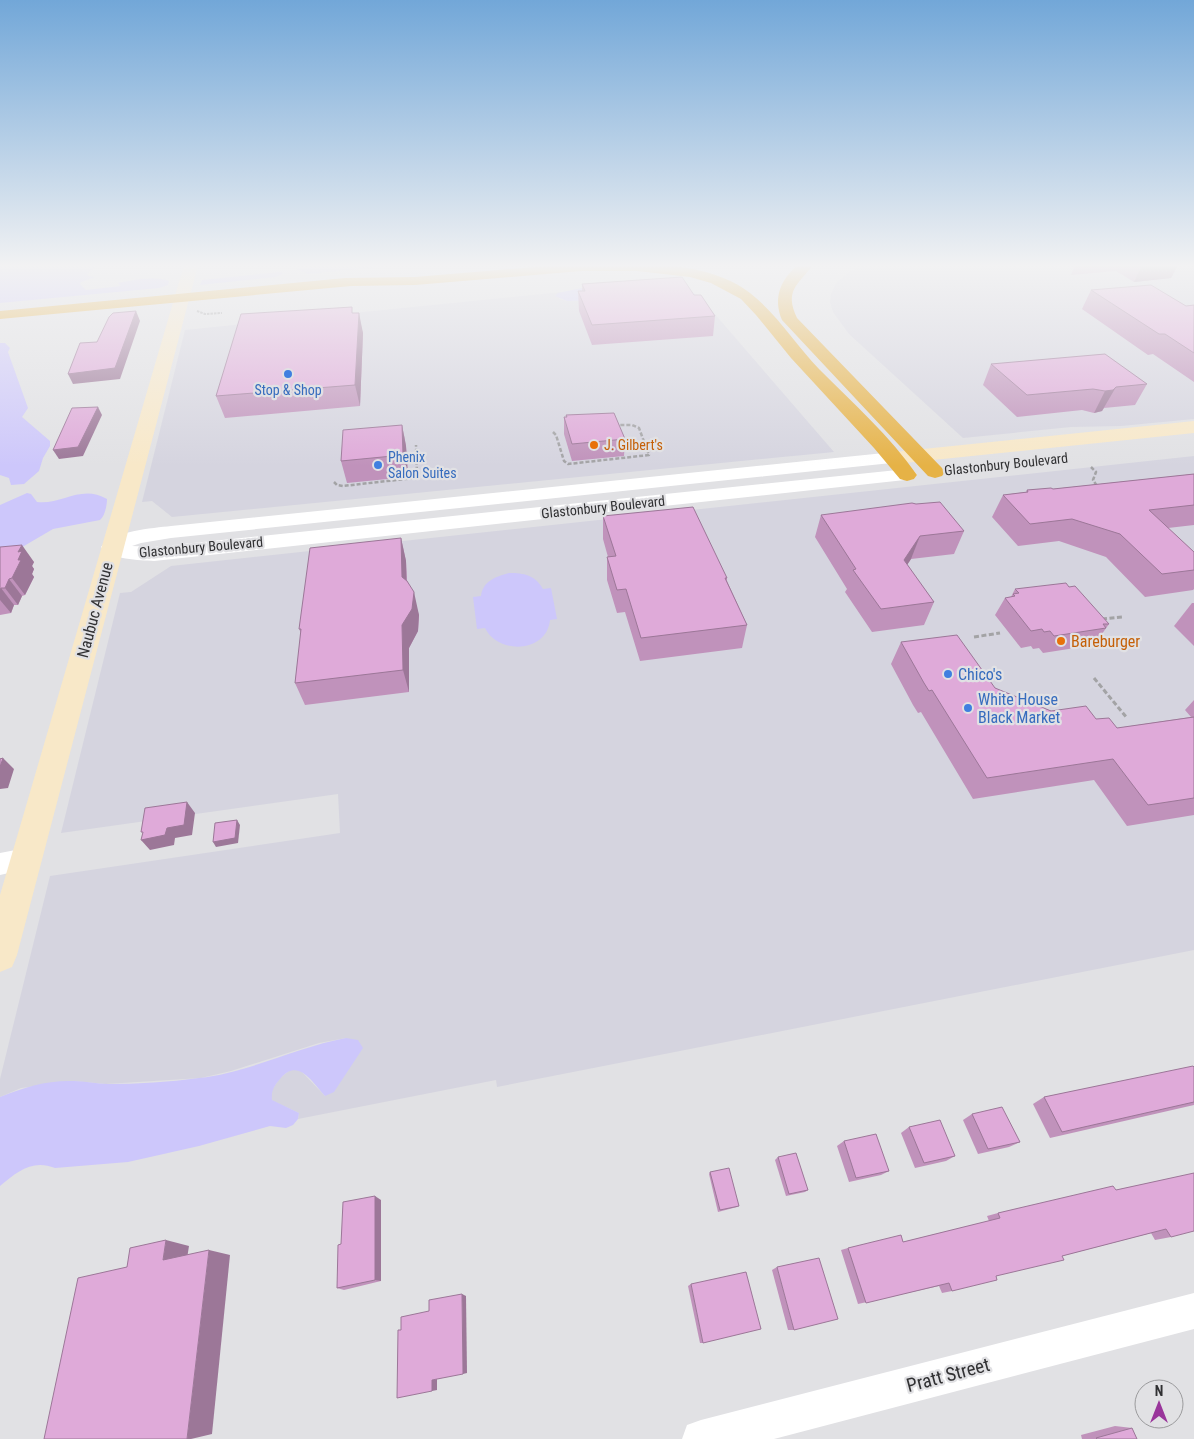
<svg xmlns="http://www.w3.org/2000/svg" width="1194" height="1439" viewBox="0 0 1194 1439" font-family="'Roboto Condensed',sans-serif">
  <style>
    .built { fill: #d5d4df }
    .green { fill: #cdc7fb }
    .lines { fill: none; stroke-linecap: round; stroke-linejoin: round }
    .path-far2 { stroke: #a3a3a5; stroke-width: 2; stroke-dasharray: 2.5 1; stroke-linecap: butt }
    .path-far1 { stroke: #a3a3a5; stroke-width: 2.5; stroke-dasharray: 4 2; stroke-linecap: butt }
    .path { stroke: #a3a3a5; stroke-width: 3; stroke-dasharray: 5 2.5; stroke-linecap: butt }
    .minor { fill: #fff; fill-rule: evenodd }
    .tertiary { fill: #fff; fill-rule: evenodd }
    .secondary { fill: #f8e8c8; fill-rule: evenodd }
    .motorway { fill: #e6b246; fill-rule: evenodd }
    .wall { fill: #c092bb }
    .shaded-wall { fill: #9c7798 }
    .building { fill: #dfaad9; stroke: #9c7798 }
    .shop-dot { fill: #3f7fe0; stroke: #e1e1e4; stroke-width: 2 }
    .food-dot { fill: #e8710a; stroke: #e1e1e4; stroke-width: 2 }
    .labels { text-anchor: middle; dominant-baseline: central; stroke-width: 4.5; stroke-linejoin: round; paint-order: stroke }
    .far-shop-label { font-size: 14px; fill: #366cbe; stroke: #e1e1e4 }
    .far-food-label { font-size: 14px; fill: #c56008; stroke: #e1e1e4; text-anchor: start }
    .far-street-label { font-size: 14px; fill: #313133; stroke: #e1e1e4 }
    .street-label { font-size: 16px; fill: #313133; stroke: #e1e1e4 }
    .food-label { font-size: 16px; fill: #c56008; stroke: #e1e1e4; text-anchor: start }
    .shop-label { font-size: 16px; fill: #366cbe; stroke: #e1e1e4; text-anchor: start }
    .near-street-label { font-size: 19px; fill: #313133; stroke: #e1e1e4 }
  </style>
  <rect width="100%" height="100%" fill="#e1e1e4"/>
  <g class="built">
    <polygon points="864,265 1194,265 1194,419 1121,426 1071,427 963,438 849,334 833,312 830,302 831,294 836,283 849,272"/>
    <polygon points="562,292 559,299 567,301 707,305 834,452 172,517 152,501 142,502 185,330"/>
    <polygon points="1194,456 1194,950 497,1087 496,1080 298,1119 299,1113 271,1100 271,1091 280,1078 290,1070 294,1069 301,1071 325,1096 346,1038 319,1043 231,1071 201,1078 106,1084 74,1081 21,1088 0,1097 0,1079 50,876 340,833 338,794 61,833 120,593 131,592 171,566"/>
  </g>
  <g class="green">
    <path d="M0,265H112L96,267L87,274L88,276L95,277L81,282L80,284L86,290L121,286L118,283C132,280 156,275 169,281L168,285L159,288L0,303Z"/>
    <polygon points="328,265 398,265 308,274 297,269"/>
    <polygon points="279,272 284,273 276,277 200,285 202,280"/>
    <polygon points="591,286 689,290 700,298 567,301 555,296 558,293"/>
    <polygon points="0,343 5,343 10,348 8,352 28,408 22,417 50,441 50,446 43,458 39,471 24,484 11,485 9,478 0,475"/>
    <path d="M27,493L31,494L37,502C62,505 81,484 107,499C107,505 105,516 100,520L53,529L24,546L0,564V505Z"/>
    <path d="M509,573C524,573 535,575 543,589L551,588L557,619L550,620C547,653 498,655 485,628L477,629L473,597L481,596C483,581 495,577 509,573Z"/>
    <path d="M346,1038L358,1040L363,1048L334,1092L325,1096C312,1082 298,1057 280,1079C274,1086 271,1091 272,1100L299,1113L298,1119L293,1125L286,1128L270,1126L199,1146L128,1162L55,1168C32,1159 17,1172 0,1186V1097C24,1087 48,1080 74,1081C85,1081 97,1084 108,1084C138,1084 169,1082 199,1078C248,1073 297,1047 346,1038Z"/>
  </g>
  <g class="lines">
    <polyline class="path-far2" points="197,311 205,314 222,313"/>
    <g class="path-far1">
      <polyline points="553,432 556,435 564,461 568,464 649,455 639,428 632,425 618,425"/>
      <polyline points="1091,467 1096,472 1093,480 1097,486"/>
      <polyline points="334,482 337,485 343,486 414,478 417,474 416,445"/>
    </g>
    <g class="path">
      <polyline points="1102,619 1122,617"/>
      <polyline points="974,637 1000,633"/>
      <polyline points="1094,678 1127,718"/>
    </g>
    <g class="minor">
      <polygon points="26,848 35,851 38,859 35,867 0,875 0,853"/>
      <polygon points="1194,1293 1194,1329 774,1439 682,1439 687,1425 701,1420"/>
    </g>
    <path class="tertiary" d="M894,452L901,454L903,458L901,462L171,538L141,543L132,546L154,547L907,469L914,471L917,475L914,479L154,561C140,560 110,560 101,547C112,531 153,528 171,526Z"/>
    <g class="secondary">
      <polygon points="184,265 198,265 17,955 12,967 0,972 0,895"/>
      <polygon points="1194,421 1194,433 894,464 887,462 884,458 887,454 894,452"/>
    </g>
    <g class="motorway">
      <path d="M558,265C617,265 701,255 750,293C777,314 796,345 819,369C853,403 890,436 917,475L914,479L907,481L900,479L874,448L791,358L756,315L741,299L711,283L690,277L637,271H581L415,285L351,286L0,319V311L345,278L415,277Z"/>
      <path d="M798,265H813C798,285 784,290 797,318L942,468L945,472L942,476L935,478L928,476L782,320C773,298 780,280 798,265Z"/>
    </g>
  </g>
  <g class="wall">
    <polygon points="1075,265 1178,265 1171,278 1134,282 1116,271 1071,275"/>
    <polygon points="582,284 694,295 715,316 713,336 592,345 579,311 578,291 582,291"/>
    <polygon points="1091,290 1186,306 1194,305 1194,382 1153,354 1148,355 1082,309"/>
    <polygon points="354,313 363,333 360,406 225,418 216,396"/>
    <polygon points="991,364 1147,384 1135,405 1104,408 1102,411 1094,413 1082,410 1017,417 983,385"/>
    <polygon points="564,417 625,439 624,456 572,461 564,434"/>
    <polygon points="402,425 406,446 408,477 347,483 341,461"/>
    <polygon points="1194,474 1194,525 1168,528 1194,552 1194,589 1193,590 1145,597 1106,557 1059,541 1018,546 992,517 1003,495 1026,492 1027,490 1053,489"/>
    <polygon points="821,515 964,531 954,554 911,559 907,565 934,602 924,625 872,632 845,592 847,589 815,537"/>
    <polygon points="603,516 727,578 727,581 747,625 742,648 640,661 625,612 617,613 607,580 607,557 608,557 603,539"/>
    <polygon points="401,538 406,561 407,580 419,615 418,631 409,648 409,692 305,705 295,683 301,633 299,629"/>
    <polygon points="0,547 34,562 32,566 34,569 32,574 34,577 25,595 22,596 18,605 14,605 11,613 0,615"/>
    <polygon points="1069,587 1109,624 1094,645 1043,653 1039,648 1033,649 1031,646 1021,648 995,615 1005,598 1011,597 1015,589"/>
    <polygon points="1192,603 1194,603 1194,646 1174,626"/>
    <polygon points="901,642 995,688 1051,711 1096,719 1117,728 1191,717 1185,710 1194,700 1194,815 1127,826 1094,780 973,799 921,712 918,713 913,705 891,664"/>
    <polygon points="1194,1067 1194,1105 1050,1138 1033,1104 1044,1097"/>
    <polygon points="972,1114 1020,1142 1009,1147 978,1154 963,1120"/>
    <polygon points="909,1127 955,1156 946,1161 915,1168 901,1133"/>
    <polygon points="844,1141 889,1171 881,1175 849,1182 837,1146"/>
    <polygon points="778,1157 808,1190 805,1192 786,1196 775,1160"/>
    <polygon points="710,1172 739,1206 737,1207 718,1212 709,1174"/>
    <polygon points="1182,1176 1171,1237 1155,1240 1151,1233 1062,1256 996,1276 952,1291 942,1293 939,1286 858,1304 841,1250 848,1248 903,1242 989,1221 987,1216 998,1213 1116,1190"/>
    <polygon points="381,1200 381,1281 344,1290 337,1288 341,1244"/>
    <polygon points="777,1267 794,1330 788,1330 772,1270"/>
    <polygon points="691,1284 703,1343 700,1343 688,1286"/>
    <polygon points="1115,1426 1132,1428 1137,1439 1082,1439 1081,1435"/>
  </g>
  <g class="shaded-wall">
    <polygon points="1142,265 1178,265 1171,278 1134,282"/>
    <polygon points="136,311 140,321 120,379 73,384 68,374"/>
    <polygon points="359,313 363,333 360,406 355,385"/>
    <polygon points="1116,387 1102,411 1094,413 1105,391"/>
    <polygon points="98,407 102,415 83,456 59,459 53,450"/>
    <polygon points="402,425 406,446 408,477 403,455"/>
    <polygon points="920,536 911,559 895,583 904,560"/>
    <polygon points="401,538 406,561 407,600 402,577"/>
    <polygon points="22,545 34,562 32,566 34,569 32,574 34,577 25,595 12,578 18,560 18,552"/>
    <polygon points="9,579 22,596 18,605 5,588"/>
    <polygon points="1,588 14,605 11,613 0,600 0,590"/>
    <polygon points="414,592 419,615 418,631 409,648 409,692 403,670 402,625"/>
    <polygon points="0,758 2,760 3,758 14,769 8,788 0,789"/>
    <polygon points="187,802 195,813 192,835 175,838 174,845 150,850 141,840 167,828"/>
    <polygon points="237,820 240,825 238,843 216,847 213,842"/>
    <polygon points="375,1196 381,1200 381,1281 375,1280"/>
    <polygon points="166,1240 189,1246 186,1265 163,1260"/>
    <polygon points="209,1250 230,1255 212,1434 191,1439 187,1439"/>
    <polygon points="462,1294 466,1296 467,1373 463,1374"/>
    <polygon points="437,1379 437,1390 432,1391 432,1380"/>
  </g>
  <g class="building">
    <polygon points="682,277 694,295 701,295 715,316 592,325 578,291 585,291 582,284"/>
    <polygon points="1151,285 1186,306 1194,305 1194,353 1165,334 1159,334 1091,290"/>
    <polygon points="352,307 352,313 359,313 355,385 216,396 241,314"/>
    <polygon points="136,311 115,368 68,374 80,343 97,342 109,317 113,313"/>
    <polygon points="1105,354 1147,384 1116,387 1113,390 1105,391 1093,389 1027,395 991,364"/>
    <polygon points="98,407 78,447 53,450 72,408"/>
    <polygon points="614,413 625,439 572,444 564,417 567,417 566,415"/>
    <polygon points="402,425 403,455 341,461 343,430"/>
    <polygon points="1194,474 1194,505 1149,510 1194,552 1194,570 1162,574 1120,534 1072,519 1030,524 1003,495 1028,492 1027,490 1051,488 1053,489"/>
    <polygon points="940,502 964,531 920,536 904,560 934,602 881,609 853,570 856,569 821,515 912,503 916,504"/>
    <polygon points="693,507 727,578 725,578 747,625 641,638 626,589 617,590 607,557 616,556 603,516"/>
    <polygon points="401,538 402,577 407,581 414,592 412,609 402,625 403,670 295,683 301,629 299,629 310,548"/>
    <polygon points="22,545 18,552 22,551 18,560 21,560 12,578 9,579 5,588 1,588 0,590 0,547"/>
    <polygon points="1066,583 1069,587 1075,586 1109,624 1103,624 1106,628 1054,636 1050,631 1044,632 1042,629 1031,631 1005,598 1015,596 1013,594 1019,593 1015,589"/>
    <polygon points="957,635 995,688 1051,711 1086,706 1096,719 1109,718 1117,728 1194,717 1194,798 1148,805 1113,759 987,778 932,690 929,691 924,683 901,642"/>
    <polygon points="3,758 0,767 0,759"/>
    <polygon points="187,802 184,825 167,828 165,835 141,840 143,832 141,832 145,808"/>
    <polygon points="237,820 235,838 213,842 215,823"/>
    <polygon points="1193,1066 1194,1067 1194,1102 1062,1132 1044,1097"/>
    <polygon points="1002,1107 1020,1142 988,1149 972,1114"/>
    <polygon points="940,1120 955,1156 924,1163 909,1127"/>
    <polygon points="876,1134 889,1171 856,1178 844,1141"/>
    <polygon points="796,1153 808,1190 789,1194 778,1157"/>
    <polygon points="729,1168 739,1206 720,1210 710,1172"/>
    <polygon points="1194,1173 1194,1231 1171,1237 1166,1229 1062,1256 1064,1260 996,1276 997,1280 952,1291 949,1283 866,1303 848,1248 901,1235 903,1242 1000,1218 998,1213 1113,1186 1116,1190"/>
    <polygon points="375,1196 375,1280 337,1288 338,1245 341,1244 343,1202"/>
    <polygon points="166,1240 163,1260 209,1250 187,1439 44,1439 78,1278 127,1267 130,1248"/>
    <polygon points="819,1258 838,1319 794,1330 777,1267"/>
    <polygon points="746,1272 761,1329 703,1343 691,1284"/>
    <polygon points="462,1294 463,1374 432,1380 432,1391 397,1398 398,1330 401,1330 401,1317 429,1311 429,1300"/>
    <polygon points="1132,1428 1137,1439 1097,1439 1096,1438"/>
  </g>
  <linearGradient id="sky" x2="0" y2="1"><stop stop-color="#72a7d8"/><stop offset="0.57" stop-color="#f2f2f3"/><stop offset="1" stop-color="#f2f2f3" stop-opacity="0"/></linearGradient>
  <rect width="1194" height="466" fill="url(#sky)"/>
  <g class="shop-dot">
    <circle cx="288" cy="374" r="5"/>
    <circle cx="378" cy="465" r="5"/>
    <circle cx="948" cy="674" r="5"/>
    <circle cx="968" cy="708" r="5"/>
  </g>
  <g class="food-dot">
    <circle cx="594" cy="445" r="5"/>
    <circle cx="1061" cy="641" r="5"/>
  </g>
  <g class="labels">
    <g class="far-shop-label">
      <text x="288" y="390">Stop &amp; Shop</text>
      <text x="388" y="457" text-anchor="start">Phenix<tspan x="388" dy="16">Salon Suites</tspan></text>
    </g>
    <g class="far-food-label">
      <text x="604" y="445">J. Gilbert's</text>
    </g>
    <g class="far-street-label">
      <text transform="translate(1006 464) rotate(-6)">Glastonbury Boulevard</text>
      <text transform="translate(603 507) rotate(-6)">Glastonbury Boulevard</text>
      <text transform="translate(201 547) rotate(-5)">Glastonbury Boulevard</text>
    </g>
    <g class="street-label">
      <text transform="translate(95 610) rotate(-75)">Naubuc Avenue</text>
    </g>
    <g class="food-label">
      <text x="1071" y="641">Bareburger</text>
    </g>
    <g class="shop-label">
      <text x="958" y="674">Chico's</text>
      <text x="978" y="699">White House<tspan x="978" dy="18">Black Market</tspan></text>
    </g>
    <g class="near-street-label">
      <text transform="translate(948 1375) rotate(-15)">Pratt Street</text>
    </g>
  </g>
  <g transform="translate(1159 1404)"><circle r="24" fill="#e1e1e4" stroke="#9b9b9d"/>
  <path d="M0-4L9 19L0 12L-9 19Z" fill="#99359b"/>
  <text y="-8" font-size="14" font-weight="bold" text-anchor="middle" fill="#313133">N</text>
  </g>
</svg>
